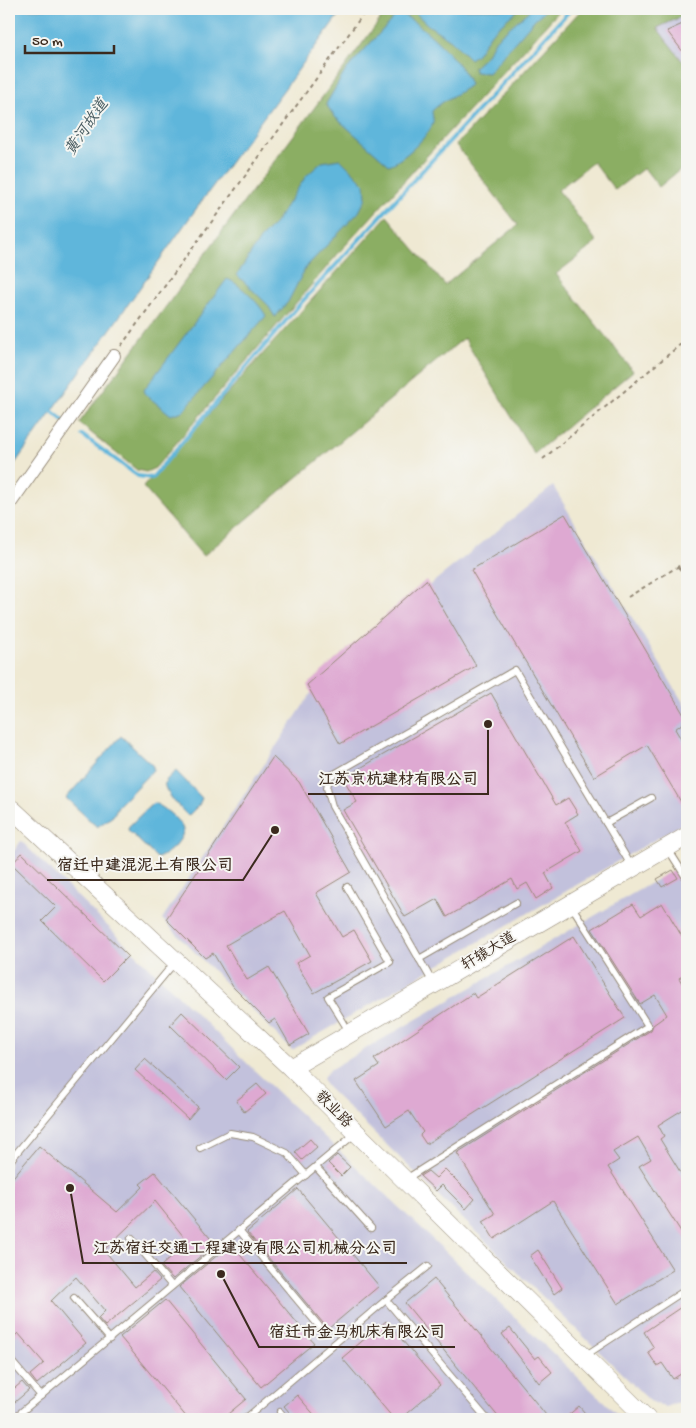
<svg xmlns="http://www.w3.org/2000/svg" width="696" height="1428" viewBox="0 0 696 1428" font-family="'Gochi Hand','LXGW WenKai TC',sans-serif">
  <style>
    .industrial { fill: #c2c1dc }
    .forest { fill: #8bae63; stroke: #636c40 }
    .water { fill: #5eb6db; stroke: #4c707c }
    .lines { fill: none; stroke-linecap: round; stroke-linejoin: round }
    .stream { stroke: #5eb6db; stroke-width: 4 }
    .building { fill: #dea9d2 }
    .lane-casing { stroke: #958a78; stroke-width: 8 }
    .street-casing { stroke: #958a78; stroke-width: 14 }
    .secondary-casing { stroke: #958a78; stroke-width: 19 }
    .path { stroke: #958a78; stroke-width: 2; stroke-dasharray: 4 4; stroke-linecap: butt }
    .lane { stroke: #fff; stroke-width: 6 }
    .street { stroke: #fff; stroke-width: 12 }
    .secondary { stroke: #fff; stroke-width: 18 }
    .labels { text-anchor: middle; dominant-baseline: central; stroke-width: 4; stroke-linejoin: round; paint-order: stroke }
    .street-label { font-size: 15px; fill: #3b2a1e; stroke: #f6f6f2 }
    .water-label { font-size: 16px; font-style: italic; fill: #475b60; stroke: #f6f6f2 }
    .leader { fill: none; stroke: #3b2a1e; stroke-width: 2 }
    .callout-dot { fill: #3b2a1e; stroke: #f6f6f2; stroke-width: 2 }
    .callout-label { font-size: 16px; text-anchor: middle; font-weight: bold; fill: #3b2a1e; stroke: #f6f6f2; stroke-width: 4; stroke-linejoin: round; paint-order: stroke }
  </style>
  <rect width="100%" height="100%" fill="#f6f6f2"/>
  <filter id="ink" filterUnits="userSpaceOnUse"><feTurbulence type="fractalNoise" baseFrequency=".02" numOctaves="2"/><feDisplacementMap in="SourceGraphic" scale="10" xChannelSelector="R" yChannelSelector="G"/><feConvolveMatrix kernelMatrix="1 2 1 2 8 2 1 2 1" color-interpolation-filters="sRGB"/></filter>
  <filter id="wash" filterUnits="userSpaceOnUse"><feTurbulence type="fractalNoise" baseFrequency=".0096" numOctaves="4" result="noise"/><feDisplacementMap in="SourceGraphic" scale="20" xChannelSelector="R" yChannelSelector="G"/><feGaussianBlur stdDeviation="1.12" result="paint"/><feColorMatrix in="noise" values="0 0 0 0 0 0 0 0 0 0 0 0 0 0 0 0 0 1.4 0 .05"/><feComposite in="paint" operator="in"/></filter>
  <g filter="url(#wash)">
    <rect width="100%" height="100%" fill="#efe9d3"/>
    <g class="industrial">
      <polygon points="687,14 687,67 656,27"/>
      <polygon points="553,486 687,709 687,821 292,1050 162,919 318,683 431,584"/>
      <polygon points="21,841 254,1070 622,1419 9,1419 9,858"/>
      <polygon points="687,862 687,1399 665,1407 650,1401 327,1087 323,1081 324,1076 331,1069"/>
    </g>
    <g class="forest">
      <polygon points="388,9 561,9 343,248 155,468 146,472 137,470 79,423"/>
      <polygon points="582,9 687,9 687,14 657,28 687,67 687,164 659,187 644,168 615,190 593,162 558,190 597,242 556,274 633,371 534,454 464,338 203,556 143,487 387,216 445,285 518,225 456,145"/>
    </g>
    <g class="water">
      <polygon points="9,9 343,9 188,220 9,472"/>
      <polygon points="411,9 519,9 492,32 477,54 470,59 451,40 428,25"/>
      <polygon points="531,9 547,9 535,19 488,73 475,72 473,68 486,56 496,39"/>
      <path d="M398,13C418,19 465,65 470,85C457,95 444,99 432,111C432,114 434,120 433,123C429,136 402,161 389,165L334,116L326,104L346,70Z"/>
      <polygon points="340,159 365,184 366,198 359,212 306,267 288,302 275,317 267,304 237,275 260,239 275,223 306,176 322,162"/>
      <path d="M227,279C239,283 261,305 266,316L183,411L171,415L146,395L144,390Z"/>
      <polygon points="121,736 153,766 153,770 118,806 113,816 97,827 66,798"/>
      <path d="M176,771L202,798L199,805L188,816C183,811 162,790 165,783C166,779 173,774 176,771Z"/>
      <path d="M153,803C161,804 182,822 183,830C184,840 166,856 157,858L128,830L129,826Z"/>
    </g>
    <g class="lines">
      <g class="stream">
        <polyline points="48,408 64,421"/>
        <polyline points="82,435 138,476 152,478 300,304 571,9"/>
      </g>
    </g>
    <g id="blocks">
      <g class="building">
        <polygon points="687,22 687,57 667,31"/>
        <polygon points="565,514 687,720 675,729 687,749 687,812 647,745 594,777 471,570"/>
        <polygon points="426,580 476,666 340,744 307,685"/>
        <polygon points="491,693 556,805 568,798 578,814 565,822 582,851 545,873 553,888 536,899 527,883 517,889 512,879 447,917 437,899 405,917 343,810 357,802 343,778"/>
        <polygon points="273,757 299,782 351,872 316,893 342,937 354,930 372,961 314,993 296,963 310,955 285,911 226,945 247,980 269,967 309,1034 290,1045 275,1019 269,1023 233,987 213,953 205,958 166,919"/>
        <polygon points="22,853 128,956 103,981 42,921 56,907 12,864"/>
        <polygon points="673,870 678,878 662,887 657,879"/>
        <polygon points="662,903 687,945 687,973 679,978 687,991 687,1107 658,1125 664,1136 660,1139 687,1183 687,1241 639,1166 651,1159 638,1137 613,1152 619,1160 608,1167 673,1270 618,1304 553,1201 494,1239 483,1221 495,1214 457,1153 651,1030 653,1025 667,1015 655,995 640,1004 592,929 633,904 641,916"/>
        <polygon points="574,936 625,1018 426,1144 420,1135 423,1132 409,1111 386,1126 356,1081 379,1066 374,1059 473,993 476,998"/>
        <polygon points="182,1012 239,1067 226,1080 170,1025"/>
        <polygon points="145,1059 198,1107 188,1119 135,1070"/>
        <polygon points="257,1084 266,1094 244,1112 236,1101"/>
        <polygon points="310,1139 317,1147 302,1160 295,1152"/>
        <polygon points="39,1146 117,1212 143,1187 140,1184 155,1172 215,1244 173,1279 161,1266 188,1242 155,1201 104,1250 135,1287 153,1272 160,1280 105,1326 98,1318 105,1311 76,1277 51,1301 86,1343 37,1384 30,1375 44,1363 18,1333 9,1342 9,1182"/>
        <polygon points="337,1155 350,1167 341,1176 328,1163"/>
        <polygon points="445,1169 475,1199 466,1209 442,1185 436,1191 420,1176 428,1171 436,1178"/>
        <polygon points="298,1189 379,1286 328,1329 247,1232"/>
        <polygon points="231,1244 314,1343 261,1387 179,1287"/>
        <polygon points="538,1250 562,1288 554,1294 530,1256"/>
        <polygon points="434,1279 542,1410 549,1419 500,1419 405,1303"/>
        <polygon points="165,1300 246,1399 222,1419 188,1419 120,1337"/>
        <polygon points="687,1303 687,1370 673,1379 662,1363 657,1366 648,1352 654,1348 644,1332"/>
        <polygon points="386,1321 440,1385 400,1419 394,1419 342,1358"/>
        <polygon points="510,1328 535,1359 539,1356 552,1372 539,1383 502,1334"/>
        <polygon points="22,1382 29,1390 9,1407 9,1393"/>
        <polygon points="297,1395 318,1419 295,1419 284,1406"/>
        <polygon points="579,1406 590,1419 564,1419"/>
      </g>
    </g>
  </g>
  <g filter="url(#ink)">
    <use href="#blocks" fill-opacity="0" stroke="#958a78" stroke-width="1"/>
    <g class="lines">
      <g class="lane-casing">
        <g id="lane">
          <polyline points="606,823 651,798"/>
          <polyline points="668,849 687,879"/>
          <polyline points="347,887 390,962 328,997 350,1033"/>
          <polyline points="419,959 516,903"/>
          <polyline points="433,983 332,806 327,788 329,777 515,670 632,867"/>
          <polyline points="200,1148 230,1133 253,1137 287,1153 306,1175"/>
          <polyline points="9,1162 175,962"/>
          <polyline points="316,1167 371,1228"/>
          <polyline points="406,1179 648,1026 571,905"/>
          <polyline points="239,1230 319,1326"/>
          <polyline points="131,1238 172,1286"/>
          <polyline points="74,1298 110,1339"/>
          <polyline points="386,1300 428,1266"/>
          <polyline points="586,1355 687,1289"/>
          <polyline points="12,1362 41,1396"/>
          <polyline points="280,1412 286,1419"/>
          <polyline points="13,1419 356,1133"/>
          <polyline points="245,1419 386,1300 487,1419"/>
        </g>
      </g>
      <g class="street-casing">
        <polyline id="street" points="9,505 114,356"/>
      </g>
      <g class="secondary-casing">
        <g id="secondary">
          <polyline points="12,809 291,1068 647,1419"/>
          <polyline points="291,1068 687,836"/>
        </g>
      </g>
      <g class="path">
        <polyline points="121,346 367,9"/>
        <polyline points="543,459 687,339"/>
        <polyline points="678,567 687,578"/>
        <polyline points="628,597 687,561"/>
      </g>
      <use href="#lane" class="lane"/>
      <use href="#street" class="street"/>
      <use href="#secondary" class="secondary"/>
    </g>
  </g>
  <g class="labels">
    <g class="street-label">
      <text transform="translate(489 952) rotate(-31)">轩辕大道</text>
      <text transform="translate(333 1110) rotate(45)">敬业路</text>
    </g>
    <g class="water-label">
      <text transform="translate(88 128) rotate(-56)">黄河故道</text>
    </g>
  </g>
  <path class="leader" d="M488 724L488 794H308M275 830L243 880H47M70 1188L83 1263H407M221 1274L259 1347H455"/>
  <g class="callout-dot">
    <circle cx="488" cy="724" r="5"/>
    <circle cx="275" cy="830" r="5"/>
    <circle cx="70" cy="1188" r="5"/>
    <circle cx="221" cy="1274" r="5"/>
  </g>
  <g class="callout-label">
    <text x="398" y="784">江苏京杭建材有限公司</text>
    <text x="145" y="870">宿迁中建混泥土有限公司</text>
    <text x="245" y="1253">江苏宿迁交通工程建设有限公司机械分公司</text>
    <text x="357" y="1337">宿迁市金马机床有限公司</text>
  </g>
  <rect width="696" height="1428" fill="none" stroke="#f6f6f2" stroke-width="30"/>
  <path d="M25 45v8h89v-8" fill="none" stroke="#3b2a1e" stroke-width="2.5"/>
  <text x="32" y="45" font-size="15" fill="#3b2a1e" stroke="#f6f6f2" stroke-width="4" paint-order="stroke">50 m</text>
</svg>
